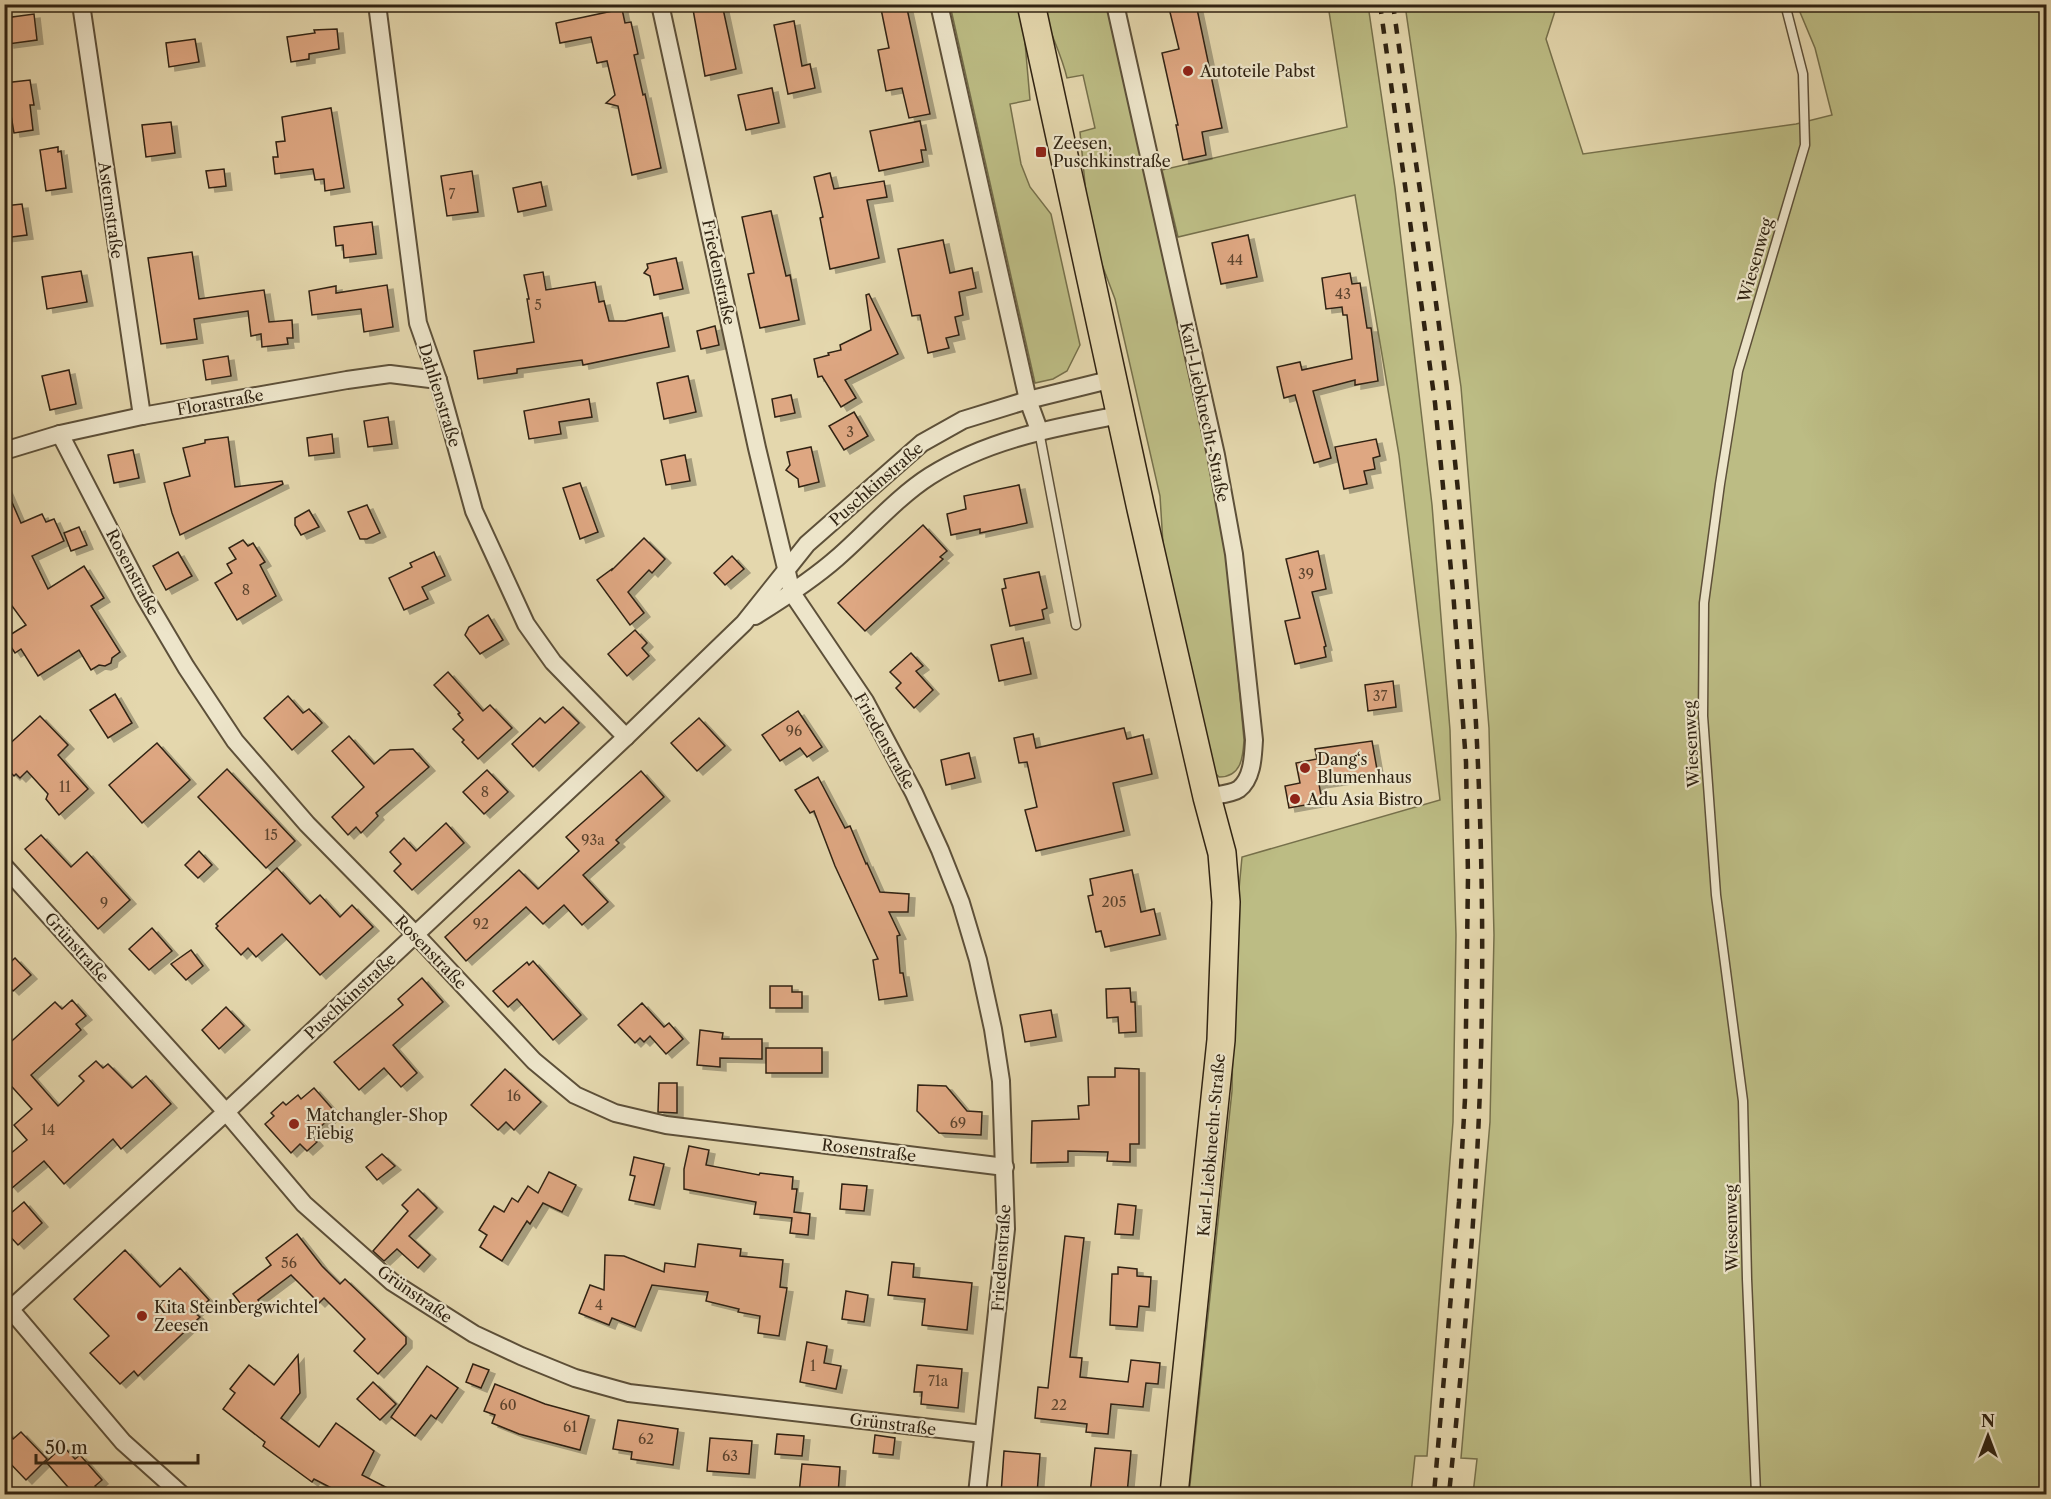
<svg xmlns="http://www.w3.org/2000/svg" width="2051" height="1499" viewBox="0 0 2051 1499" font-family="'Libre Caslon Text',serif">
  <style>
    .green { fill: #bcbc84; stroke: #76704b; stroke-width: 1.5 }
    .building { fill: #dea782; stroke: #302312; stroke-width: 1.5; filter: url(#shadow) }
    .lines { fill: none; stroke-linecap: round; stroke-linejoin: round }
    .lane-casing { stroke: #5d5039; stroke-width: 11 }
    .street-casing { stroke: #5d5039; stroke-width: 20 }
    .primary-casing { stroke: #302312; stroke-width: 30 }
    .lane { stroke: #ede5ca; stroke-width: 8 }
    .street { stroke: #ede5ca; stroke-width: 16 }
    .primary { stroke: #e4d7ad; stroke-width: 27 }
    .rail { stroke: #302312; stroke-width: 4.5; stroke-dasharray: 10 10; stroke-linecap: butt }
    .poi-dot { fill: #8f2418; stroke: #ede5ca; stroke-width: 2 }
    .labels { text-anchor: middle; dominant-baseline: central; stroke-width: 4.5; stroke-linejoin: round; paint-order: stroke }
    .number-label { font-size: 14px; fill: #5c442e }
    .poi-label { font-size: 16px; fill: #302312; stroke: #ede5ca; text-anchor: start }
    .street-label { font-size: 16px; fill: #302312; stroke: #ede5ca }
  </style>
  <defs>
    <filter id="shadow"><feDropShadow dx="6" dy="4" stdDeviation="0" flood-color="#0004"/></filter>
  </defs>
  <rect width="100%" height="100%" fill="#e4d7ad"/>
  <filter id="stains"><feTurbulence type="fractalNoise" baseFrequency=".00333" numOctaves="4"/><feColorMatrix values="0 0 0 0 .2 0 0 0 0 .09 0 0 0 0 .02 0 0 0 .5 -.17"/></filter>
  <radialGradient id="worn" r=".72"><stop offset=".6" stop-color="#630" stop-opacity="0"/><stop offset="1" stop-color="#630" stop-opacity=".3"/></radialGradient>
  <g class="green">
    <polygon points="950,5 1019,5 1024,31 1030,100 1010,104 1021,164 1030,187 1051,214 1080,345 1067,371 1053,379 1035,383"/>
    <path d="M1042,5H1108L1207,452L1227,555L1244,740C1243,758 1241,777 1219,777L1215,773L1163,544L1160,496L1115,299L1101,262L1087,204L1080,132L1095,128L1083,75L1067,78C1061,52 1048,30 1042,5Z"/>
    <polygon points="1328,5 1368,5 1395,188 1432,505 1450,730 1456,935 1453,1122 1427,1456 1415,1456 1411,1494 1189,1494 1232,1091 1235,932 1242,857 1440,800 1399,455 1355,195 1178,237 1162,170 1347,127"/>
    <polygon points="1405,5 1557,5 1546,39 1583,154 1796,124 1832,115 1815,48 1797,5 2046,5 2046,1494 1473,1494 1477,1459 1461,1458 1490,1122 1494,935 1489,728 1461,387"/>
  </g>
  <g class="building">
    <polygon points="692,4 722,4 736,69 705,76"/>
    <polygon points="880,4 906,4 930,114 909,118 902,88 886,91 878,50 889,48"/>
    <polygon points="1168,4 1196,4 1222,128 1202,132 1206,155 1183,160 1176,125 1178,125 1162,53 1179,49"/>
    <polygon points="622,9 625,23 631,22 638,54 634,55 643,95 645,94 661,168 632,175 618,106 606,103 615,95 607,61 597,63 591,37 560,43 556,23"/>
    <polygon points="34,14 37,40 8,44 5,18"/>
    <polygon points="794,21 802,66 810,64 815,88 788,94 774,25"/>
    <polygon points="337,29 339,49 309,54 309,59 291,62 287,37 315,33 314,30"/>
    <polygon points="195,39 199,62 169,67 166,43"/>
    <polygon points="30,80 34,105 30,105 33,130 14,133 9,103 4,104 4,83"/>
    <polygon points="772,88 779,123 746,130 738,95"/>
    <polygon points="331,108 344,188 325,191 324,179 315,180 313,169 275,174 273,157 278,157 276,142 285,141 282,117"/>
    <polygon points="920,121 926,150 921,150 923,162 879,171 870,131"/>
    <polygon points="171,122 175,153 146,157 142,125"/>
    <polygon points="58,147 58,152 61,151 66,188 46,191 40,150"/>
    <polygon points="224,169 226,186 209,188 206,171"/>
    <polygon points="472,171 478,212 447,216 441,176"/>
    <polygon points="830,173 834,189 884,181 887,197 867,200 879,258 830,269 820,218 823,217 814,177"/>
    <polygon points="541,182 546,206 518,212 513,188"/>
    <polygon points="22,204 27,235 4,238 4,206"/>
    <polygon points="771,211 786,276 790,275 799,320 760,328 748,274 754,273 742,217"/>
    <polygon points="372,222 376,254 344,258 343,245 336,246 334,227"/>
    <polygon points="1248,235 1257,277 1221,284 1212,243"/>
    <polygon points="943,240 950,273 972,268 976,288 959,292 963,315 955,317 959,335 946,338 949,348 928,353 920,315 912,316 898,249"/>
    <polygon points="192,252 199,299 264,290 269,322 292,320 293,338 287,338 288,344 262,347 261,334 251,336 248,311 194,319 197,339 161,344 148,258"/>
    <polygon points="676,258 683,289 654,295 650,276 644,273 648,268 647,264"/>
    <polygon points="81,271 87,302 47,309 42,277"/>
    <polygon points="543,272 546,290 595,282 599,302 604,301 609,321 625,321 662,313 669,347 583,365 582,360 517,369 517,373 478,379 474,351 534,342 527,299 529,299 524,275"/>
    <polygon points="1350,273 1352,284 1360,283 1367,328 1371,328 1378,381 1355,385 1355,380 1313,391 1331,458 1314,463 1295,395 1284,398 1277,367 1300,362 1302,370 1352,359 1347,315 1343,315 1342,307 1326,309 1322,278"/>
    <polygon points="387,285 393,327 364,332 361,309 312,315 309,291 336,286 336,293"/>
    <polygon points="869,294 898,354 845,380 856,398 841,407 822,376 818,377 814,359 829,355 828,353 841,350 840,345 871,330 866,295"/>
    <polygon points="715,326 719,345 701,349 697,331"/>
    <polygon points="228,356 231,376 206,380 203,360"/>
    <polygon points="69,370 76,404 50,410 42,376"/>
    <polygon points="688,376 696,412 664,419 657,383"/>
    <polygon points="791,395 795,413 775,417 772,399"/>
    <polygon points="589,399 592,417 559,422 561,434 529,439 524,411"/>
    <polygon points="854,412 868,436 844,450 829,426"/>
    <polygon points="388,417 392,444 368,447 364,421"/>
    <polygon points="332,434 334,453 309,456 307,438"/>
    <polygon points="228,437 235,487 282,481 283,484 180,535 172,513 164,483 190,476 183,448 205,443 205,440"/>
    <polygon points="1376,439 1380,456 1373,458 1375,469 1364,471 1367,484 1344,489 1335,447"/>
    <polygon points="811,447 819,482 799,487 798,479 786,470 790,465 787,452"/>
    <polygon points="133,450 139,478 114,483 108,455"/>
    <polygon points="685,455 690,481 666,485 661,460"/>
    <polygon points="580,483 598,532 580,539 563,488"/>
    <polygon points="4,484 21,523 42,514 46,522 54,519 64,541 32,556 48,589 84,566 104,598 91,606 120,652 112,658 111,663 105,666 99,665 91,670 79,650 38,676 21,649 15,653 5,638 26,625 4,595"/>
    <polygon points="1019,485 1027,523 980,533 980,529 951,535 947,514 966,509 964,496"/>
    <polygon points="367,505 380,533 367,539 360,539 348,512"/>
    <polygon points="309,510 319,527 301,535 295,525 295,518"/>
    <polygon points="923,525 947,551 940,557 943,559 865,631 838,603"/>
    <polygon points="79,527 87,545 71,551 64,533"/>
    <polygon points="644,538 665,559 652,573 649,570 628,592 644,613 630,625 597,580 612,569 612,570"/>
    <polygon points="243,540 248,546 253,543 265,562 260,565 276,596 237,620 215,583 232,573 227,564 236,559 229,548"/>
    <polygon points="1318,551 1326,589 1312,592 1326,646 1324,647 1326,657 1295,664 1285,621 1300,618 1286,559"/>
    <polygon points="178,552 192,576 166,590 153,566"/>
    <polygon points="434,552 445,576 422,587 428,599 404,610 389,578 412,567 410,563"/>
    <polygon points="732,556 744,569 725,585 714,573"/>
    <polygon points="1039,572 1047,608 1042,610 1044,619 1010,626 1002,589 1006,588 1004,579"/>
    <polygon points="488,615 503,640 480,654 465,635 469,627"/>
    <polygon points="635,630 647,643 642,648 649,656 627,676 608,654"/>
    <polygon points="1023,638 1031,674 999,681 991,645"/>
    <polygon points="911,653 923,666 916,671 933,690 914,708 896,688 901,683 890,672"/>
    <polygon points="448,672 483,711 490,705 512,728 478,759 462,742 464,740 453,729 463,720 458,714 460,713 434,685"/>
    <polygon points="1393,681 1396,707 1368,711 1365,685"/>
    <polygon points="115,694 132,723 108,738 90,710"/>
    <polygon points="288,696 303,713 309,709 322,723 292,750 264,718"/>
    <polygon points="563,707 579,723 533,767 512,744 540,718 545,723"/>
    <polygon points="798,711 822,747 807,757 800,748 780,761 762,735"/>
    <polygon points="40,716 68,745 58,755 88,789 59,815 46,799 48,794 27,771 20,778 16,774 14,776 4,766 4,749"/>
    <polygon points="699,718 725,746 697,771 671,743"/>
    <polygon points="1124,728 1127,739 1143,735 1152,774 1113,783 1124,831 1036,851 1025,810 1037,807 1027,762 1019,763 1014,738 1033,734 1036,748"/>
    <polygon points="349,736 374,764 390,750 413,749 429,767 376,813 378,816 361,833 356,827 348,835 332,817 364,787 332,751"/>
    <polygon points="1372,741 1378,775 1319,784 1322,802 1289,808 1285,786 1300,783 1296,763 1317,759 1315,749"/>
    <polygon points="157,743 190,780 142,823 109,785"/>
    <polygon points="969,753 975,778 946,785 941,760"/>
    <polygon points="227,769 295,841 266,868 198,797"/>
    <polygon points="487,770 508,792 484,814 463,792"/>
    <polygon points="641,771 664,797 616,840 619,843 583,875 608,902 582,925 564,905 543,924 526,907 466,961 445,937 519,870 538,889 579,851 566,837"/>
    <polygon points="818,777 845,828 850,826 866,864 867,863 880,892 909,894 908,912 889,912 900,935 897,936 900,973 903,973 907,996 879,1000 873,960 878,959 835,866 814,811 810,813 795,790"/>
    <polygon points="446,823 464,843 412,890 394,871 401,864 390,852 404,838 416,851"/>
    <polygon points="41,835 71,867 87,852 130,900 98,929 25,849"/>
    <polygon points="199,851 212,865 198,878 185,865"/>
    <polygon points="277,868 310,904 320,895 340,917 352,905 373,927 320,975 282,934 256,957 248,948 241,955 216,928 218,926 216,924"/>
    <polygon points="1132,870 1141,912 1154,909 1160,935 1105,947 1101,931 1096,932 1088,896 1093,895 1090,879"/>
    <polygon points="152,928 172,951 149,970 129,949"/>
    <polygon points="191,950 203,966 186,980 171,964"/>
    <polygon points="15,958 31,975 13,991 4,982 4,968"/>
    <polygon points="533,961 581,1015 553,1040 517,999 508,1007 493,991 527,962 529,965"/>
    <polygon points="422,978 443,1002 393,1045 417,1073 401,1087 384,1068 359,1090 334,1062 403,1005 398,999"/>
    <polygon points="770,986 792,986 792,992 802,992 802,1008 770,1008"/>
    <polygon points="1130,988 1131,1002 1135,1002 1136,1032 1119,1033 1118,1017 1107,1018 1106,989"/>
    <polygon points="72,1000 86,1016 76,1024 81,1030 31,1075 58,1106 84,1081 79,1076 96,1061 103,1068 108,1064 132,1088 146,1076 171,1104 121,1149 113,1139 64,1184 44,1161 12,1188 4,1179 4,1159 27,1140 14,1125 32,1109 4,1078 4,1048 55,1002 62,1009"/>
    <polygon points="642,1003 664,1027 669,1023 683,1039 666,1054 650,1036 644,1042 640,1038 635,1043 618,1025"/>
    <polygon points="226,1007 244,1026 219,1049 202,1030"/>
    <polygon points="1051,1010 1056,1037 1025,1042 1020,1015"/>
    <polygon points="700,1030 723,1033 722,1039 762,1039 762,1059 720,1058 720,1067 697,1065"/>
    <rect x="766" y="1048" width="56" height="25"/>
    <polygon points="1115,1068 1139,1069 1139,1144 1130,1144 1130,1162 1107,1161 1108,1152 1068,1151 1068,1162 1031,1163 1032,1121 1079,1119 1078,1106 1089,1105 1088,1077 1115,1077"/>
    <polygon points="505,1069 541,1102 514,1130 506,1122 498,1130 471,1105"/>
    <polygon points="659,1083 677,1083 677,1113 658,1112"/>
    <polygon points="918,1085 946,1086 967,1111 982,1112 981,1135 939,1133 917,1111"/>
    <polygon points="314,1088 336,1113 311,1135 317,1142 307,1151 300,1144 291,1153 265,1124 274,1116 271,1113 283,1102 286,1105 298,1095 301,1099"/>
    <polygon points="689,1146 709,1150 706,1165 759,1175 760,1173 793,1177 792,1189 797,1189 794,1212 810,1214 808,1235 790,1233 792,1218 754,1214 756,1202 684,1189 684,1169"/>
    <polygon points="382,1154 395,1166 377,1180 366,1167"/>
    <polygon points="634,1157 664,1164 654,1205 629,1200 635,1176 630,1175"/>
    <polygon points="549,1172 576,1185 562,1212 543,1203 530,1224 527,1221 502,1261 480,1247 487,1235 479,1230 494,1206 504,1212 512,1198 518,1202 528,1186 538,1193"/>
    <polygon points="842,1184 867,1186 864,1211 840,1209"/>
    <polygon points="418,1189 437,1208 409,1236 430,1255 418,1268 397,1249 384,1261 373,1251 408,1211 402,1205"/>
    <polygon points="24,1202 42,1223 18,1245 4,1230 4,1219"/>
    <polygon points="1118,1204 1136,1206 1133,1235 1115,1234"/>
    <polygon points="297,1234 322,1266 340,1284 345,1279 406,1337 406,1344 378,1374 354,1351 365,1339 324,1298 319,1303 291,1275 258,1300 261,1304 248,1313 233,1294 271,1265 266,1258"/>
    <polygon points="1065,1236 1084,1238 1070,1357 1082,1358 1080,1377 1128,1382 1131,1360 1160,1363 1158,1384 1146,1383 1143,1407 1111,1404 1108,1434 1086,1432 1087,1424 1035,1418 1038,1387 1048,1388"/>
    <polygon points="698,1244 741,1249 740,1256 783,1260 780,1287 787,1288 779,1336 758,1333 760,1316 738,1312 739,1309 706,1301 708,1292 652,1285 635,1327 612,1318 609,1325 579,1313 590,1285 604,1290 605,1255 624,1256 664,1272 665,1263 695,1267"/>
    <polygon points="125,1250 160,1287 180,1268 209,1300 195,1313 200,1317 138,1376 134,1371 120,1384 90,1353 109,1336 74,1299"/>
    <polygon points="892,1262 914,1264 913,1277 972,1283 967,1330 922,1325 925,1299 888,1295"/>
    <polygon points="1118,1267 1137,1269 1137,1276 1151,1277 1149,1307 1139,1306 1137,1327 1110,1325 1112,1274 1118,1274"/>
    <polygon points="846,1291 868,1295 864,1322 842,1319"/>
    <polygon points="807,1342 827,1346 824,1363 841,1366 836,1389 800,1382"/>
    <polygon points="298,1355 300,1393 281,1418 319,1447 336,1423 374,1451 362,1475 399,1494 343,1494 314,1479 312,1482 263,1446 265,1442 223,1409 235,1393 230,1389 249,1365 274,1385"/>
    <polygon points="473,1364 489,1370 481,1388 466,1382"/>
    <polygon points="917,1365 962,1369 958,1408 921,1404 922,1392 914,1392"/>
    <polygon points="427,1366 458,1388 436,1419 431,1415 415,1436 391,1417"/>
    <polygon points="373,1382 396,1404 380,1420 357,1399"/>
    <polygon points="495,1384 545,1404 589,1416 580,1450 519,1434 492,1423 495,1415 484,1411"/>
    <polygon points="618,1420 678,1429 673,1465 631,1459 632,1452 613,1449"/>
    <polygon points="4,1429 13,1439 21,1432 47,1459 26,1480 4,1457"/>
    <polygon points="777,1434 804,1436 802,1456 775,1454"/>
    <polygon points="875,1435 895,1438 893,1455 873,1453"/>
    <polygon points="710,1438 752,1441 749,1474 707,1471"/>
    <polygon points="63,1446 75,1459 80,1455 102,1480 95,1486 102,1494 74,1494 46,1462"/>
    <polygon points="1095,1448 1131,1451 1127,1494 1090,1494"/>
    <polygon points="1004,1451 1040,1454 1037,1494 1001,1494"/>
    <polygon points="802,1464 840,1467 838,1494 799,1494"/>
  </g>
  <g class="lines">
    <g class="lane-casing">
      <g id="lane">
        <polyline points="1039,431 1076,625"/>
        <polyline points="1756,1494 1747,1279 1743,1101 1716,895 1703,716 1704,603 1720,484 1738,371 1805,145 1803,74 1785,4"/>
      </g>
    </g>
    <g class="street-casing">
      <g id="street">
        <polyline points="81,4 142,416"/>
        <polyline points="377,4 418,323 438,380 474,511 526,624 553,662 626,737"/>
        <polyline points="660,4 757,448 792,593 865,701 914,793 940,850 961,903 978,960 993,1029 1001,1081 1006,1229 977,1494"/>
        <polyline points="939,4 1028,400 1039,430"/>
        <path d="M1115,4L1216,455L1234,554L1254,740C1253,755 1253,778 1239,789C1232,794 1216,795 1207,797"/>
        <polyline points="60,434 144,596 186,667 235,741 307,824 416,935 534,1061 575,1095 615,1113 666,1125 1005,1167"/>
        <polyline points="4,451 60,434 142,416 347,380 390,374 438,380"/>
        <path d="M755,616C784,598 812,580 837,558C867,532 897,497 930,476C989,439 1053,428 1120,415"/>
        <polyline points="4,866 226,1112 304,1204 392,1282 474,1334 521,1356 575,1378 629,1393 983,1434"/>
        <polyline points="5,1303 123,1442 181,1494"/>
        <polyline points="4,1315 226,1112 626,737 744,623 807,544 922,443 963,420 1028,400 1113,379"/>
      </g>
    </g>
    <g class="primary-casing">
      <polyline id="primary" points="1031,4 1141,509 1207,797 1222,853 1226,902 1221,1040 1174,1494"/>
    </g>
    <use href="#lane" class="lane"/>
    <use href="#street" class="street"/>
    <use href="#primary" class="primary"/>
    <g class="rail">
      <polyline points="1380,4 1435,403 1453,591 1466,762 1468,876 1465,1099 1459,1202 1434,1494"/>
      <path d="M1393,4C1411,136 1433,267 1448,399C1471,595 1484,795 1482,992C1481,1160 1466,1328 1449,1494"/>
    </g>
  </g>
  <g class="poi-dot">
    <circle cx="1188" cy="71" r="6"/>
    <rect x="1035" y="146" width="12" height="12" rx="3"/>
    <circle cx="1305" cy="768" r="6"/>
    <circle cx="1295" cy="799" r="6"/>
    <circle cx="294" cy="1124" r="6"/>
    <circle cx="142" cy="1316" r="6"/>
  </g>
  <g class="labels">
    <g class="number-label">
      <text x="452" y="194">7</text>
      <text x="1235" y="260">44</text>
      <text x="1343" y="294">43</text>
      <text x="538" y="305">5</text>
      <text x="850" y="432">3</text>
      <text x="1306" y="574">39</text>
      <text x="246" y="590">8</text>
      <text x="1380" y="696">37</text>
      <text x="794" y="731">96</text>
      <text x="65" y="787">11</text>
      <text x="485" y="792">8</text>
      <text x="271" y="835">15</text>
      <text x="593" y="840">93a</text>
      <text x="1114" y="902">205</text>
      <text x="104" y="903">9</text>
      <text x="481" y="924">92</text>
      <text x="514" y="1096">16</text>
      <text x="958" y="1123">69</text>
      <text x="48" y="1130">14</text>
      <text x="289" y="1263">56</text>
      <text x="599" y="1305">4</text>
      <text x="813" y="1366">1</text>
      <text x="938" y="1381">71a</text>
      <text x="508" y="1405">60</text>
      <text x="1059" y="1405">22</text>
      <text x="570" y="1427">61</text>
      <text x="646" y="1439">62</text>
      <text x="730" y="1456">63</text>
    </g>
    <g class="poi-label">
      <text x="1200" y="71">Autoteile Pabst</text>
      <text x="1053" y="143">Zeesen,<tspan x="1053" dy="18">Puschkinstraße</tspan></text>
      <text x="1317" y="759">Dang‘s<tspan x="1317" dy="18">Blumenhaus</tspan></text>
      <text x="1307" y="799">Adu Asia Bistro</text>
      <text x="306" y="1115">Matchangler-Shop<tspan x="306" dy="18">Fiebig</tspan></text>
      <text x="154" y="1307">Kita Steinbergwichtel<tspan x="154" dy="18">Zeesen</tspan></text>
    </g>
    <g class="street-label">
      <text transform="translate(111 210) rotate(82)">Asternstraße</text>
      <text transform="translate(1755 260) rotate(-74)">Wiesenweg</text>
      <text transform="translate(719 272) rotate(78)">Friedenstraße</text>
      <text transform="translate(440 395) rotate(73)">Dahlienstraße</text>
      <text transform="translate(220 402) rotate(-10)">Florastraße</text>
      <text transform="translate(1205 412) rotate(78)">Karl-Liebknecht-Straße</text>
      <text transform="translate(876 484) rotate(-41)">Puschkinstraße</text>
      <text transform="translate(133 572) rotate(62)">Rosenstraße</text>
      <text transform="translate(885 741) rotate(61)">Friedenstraße</text>
      <text transform="translate(1691 744) rotate(-93)">Wiesenweg</text>
      <text transform="translate(77 947) rotate(48)">Grünstraße</text>
      <text transform="translate(431 952) rotate(46)">Rosenstraße</text>
      <text transform="translate(350 996) rotate(-43)">Puschkinstraße</text>
      <text transform="translate(1211 1145) rotate(-85)">Karl-Liebknecht-Straße</text>
      <text transform="translate(869 1150) rotate(7)">Rosenstraße</text>
      <text transform="translate(1731 1228) rotate(-91)">Wiesenweg</text>
      <text transform="translate(1001 1258) rotate(-86)">Friedenstraße</text>
      <text transform="translate(415 1294) rotate(35)">Grünstraße</text>
      <text transform="translate(893 1424) rotate(7)">Grünstraße</text>
    </g>
  </g>
  <rect width="2051" height="1499" fill="none" stroke="#e4d7ad" stroke-width="24"/>
  <rect x="6" y="6" width="2039" height="1487" fill="none" stroke="#302312" stroke-width="3"/>
  <rect x="12" y="12" width="2027" height="1475" fill="none" stroke="#302312" stroke-width="1.5"/>
  <g transform="translate(1988 1436)" stroke="#ede5ca" stroke-width="4.5" paint-order="stroke">
  <path d="M0-4.5L10 22L0 15L-10 22Z" fill="#302312"/>
  <text y="-9" font-size="16" font-weight="bold" text-anchor="middle" fill="#302312">N</text>
  </g>
  <path d="M36 1454v9h162v-9" fill="none" stroke="#302312" stroke-width="3"/>
  <text x="45" y="1454" font-size="18" fill="#302312" stroke="#ede5ca" stroke-width="4.5" paint-order="stroke">50 m</text>
  <rect width="100%" height="100%" filter="url(#stains)"/>
  <rect width="100%" height="100%" fill="url(#worn)"/>
</svg>
